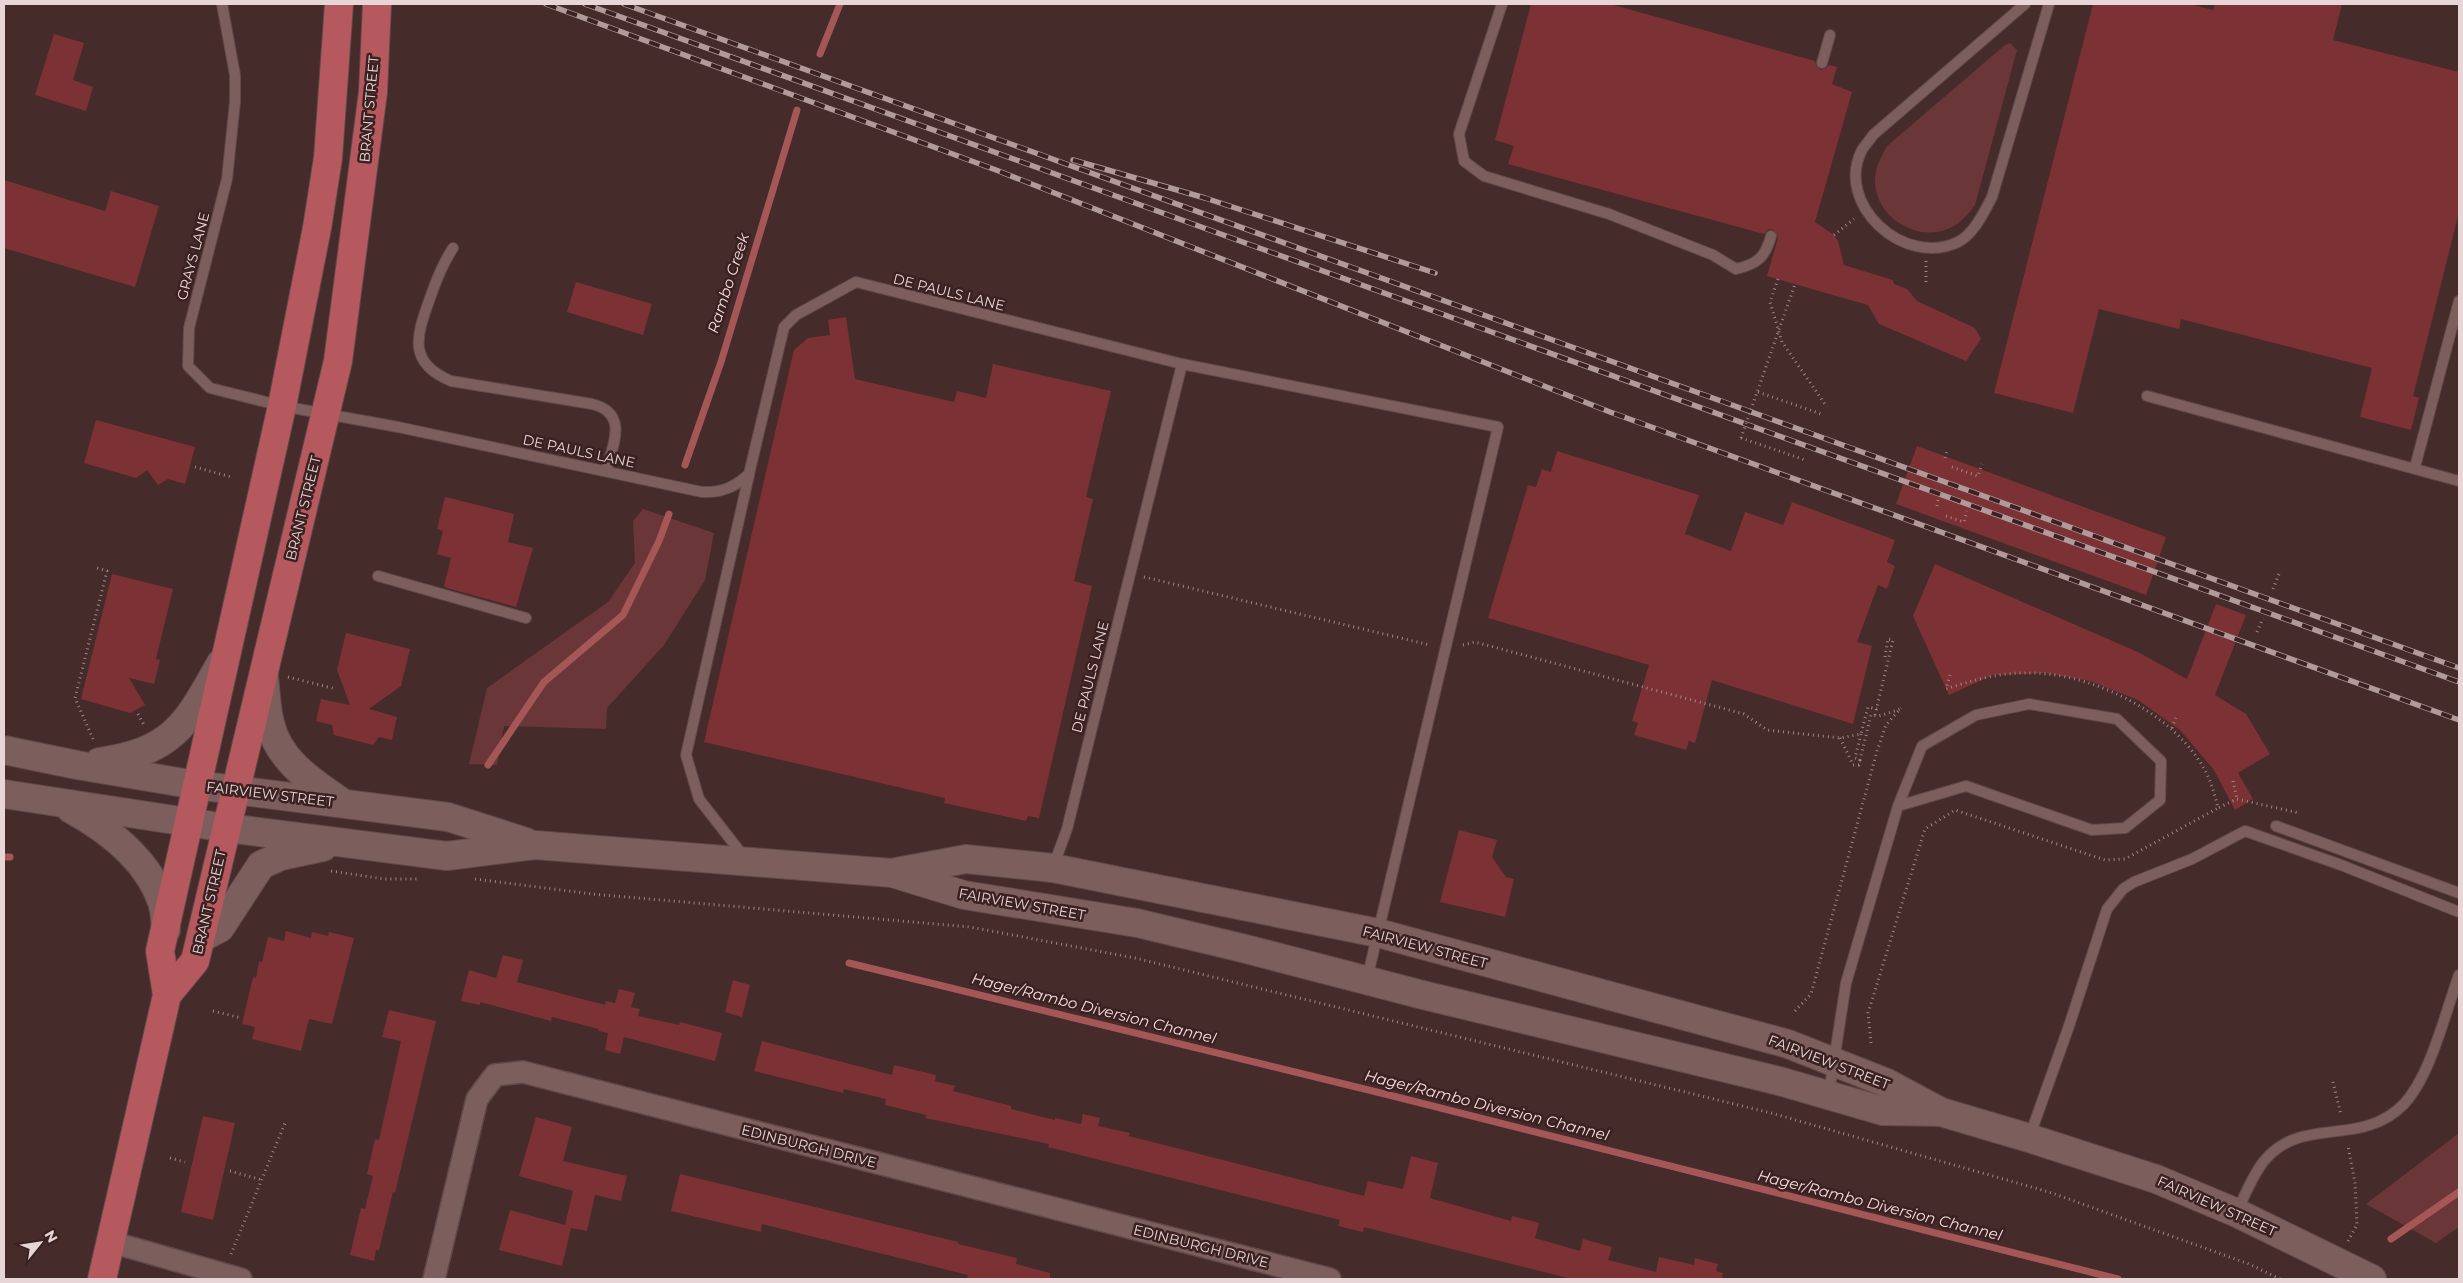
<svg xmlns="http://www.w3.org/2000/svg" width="2463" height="1283" viewBox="0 0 2463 1283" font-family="Montserrat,sans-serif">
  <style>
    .green { fill: #6b3637 }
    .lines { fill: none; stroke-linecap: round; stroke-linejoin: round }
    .stream { stroke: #a55657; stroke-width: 7 }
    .building { fill: #7c3134 }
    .service-casing { stroke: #604949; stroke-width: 12 }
    .minor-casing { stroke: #604949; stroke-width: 24 }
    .secondary-casing { stroke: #604949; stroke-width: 30 }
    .primary-casing { stroke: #604949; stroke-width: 30 }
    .path { stroke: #9d8686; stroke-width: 3; stroke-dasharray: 1 4; stroke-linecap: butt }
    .service { stroke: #7c5e5d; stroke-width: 10 }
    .minor { stroke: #7c5e5d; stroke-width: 21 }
    .secondary { stroke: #7c5e5d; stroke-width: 28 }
    .primary { stroke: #b6595e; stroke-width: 28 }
    .rail-casing { stroke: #b09a9a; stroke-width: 5.5 }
    .rail { stroke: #3b2121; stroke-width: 4; stroke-dasharray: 11; stroke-linecap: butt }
    .path-bridge { stroke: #9d8686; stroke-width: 3; stroke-dasharray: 1 4; stroke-linecap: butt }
    .labels { text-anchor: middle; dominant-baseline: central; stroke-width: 5; stroke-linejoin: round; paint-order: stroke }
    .street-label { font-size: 14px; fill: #e8d5d5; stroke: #3b2121 }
    .water-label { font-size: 15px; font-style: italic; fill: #f5dddc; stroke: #3b2121 }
  </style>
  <rect width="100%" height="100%" fill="#462b2b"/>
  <g class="green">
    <path d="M2010,43L2017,50L1975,205C1968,214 1961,223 1950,228C1917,244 1873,216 1875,178C1876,166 1881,157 1887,146L2005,45Z"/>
    <polygon points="643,509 714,533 705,580 664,645 607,708 606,729 504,726 497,765 469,764 487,688 608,602 635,563 633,521"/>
    <polygon points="2459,1133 2459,1227 2456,1229 2436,1243 2366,1204"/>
  </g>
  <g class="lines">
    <g class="stream">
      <polyline points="820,54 840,4"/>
      <polyline points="685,465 721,362 797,110"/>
      <polyline points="488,765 544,682 623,615 659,541 669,514"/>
      <polyline points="4,857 10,857"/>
      <polyline points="849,963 1393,1096 2118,1279"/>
      <polyline points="2391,1239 2459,1192"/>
    </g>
  </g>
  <g class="building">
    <polygon points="1531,4 1610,4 1815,61 1817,67 1821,70 1826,68 1829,65 1837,67 1832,84 1852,92 1815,222 1834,235 1838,241 1844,265 1893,280 1894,284 1907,289 1917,301 1975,328 1981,339 1966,361 1879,324 1868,305 1767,276 1778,238 1774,230 1769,229 1764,234 1508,164 1514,146 1495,140"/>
    <polygon points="2093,4 2190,4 2213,10 2215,4 2342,4 2333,40 2459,72 2459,212 2413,396 2419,398 2411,430 2360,417 2372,368 2181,319 2179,329 2099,309 2073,413 1994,393"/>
    <polygon points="54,34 84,43 73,80 93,87 86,111 35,95"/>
    <polygon points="4,180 105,211 111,191 159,206 135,287 4,248"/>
    <polygon points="576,282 652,304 643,335 567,312"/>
    <polygon points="846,317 855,379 954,402 957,391 986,398 993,364 1111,391 1086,497 1093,499 1074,581 1092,586 1039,818 1028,816 1026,821 962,807 944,803 945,798 704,742 794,350 808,338 830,335 828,320"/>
    <polygon points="96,420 195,447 185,484 168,479 158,485 147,470 136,478 84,463"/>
    <polygon points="1917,446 2166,537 2146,595 1896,504"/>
    <polygon points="1557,451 1699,495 1685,534 1731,551 1745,512 1783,525 1792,502 1895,540 1887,562 1895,566 1887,589 1878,585 1857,642 1872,646 1853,724 1712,680 1695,743 1689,741 1686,750 1634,735 1638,723 1632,721 1649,665 1488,618 1528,485 1536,487 1542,469 1551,472"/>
    <polygon points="445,497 514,514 508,542 533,548 516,607 447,588 444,586 451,558 437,554 443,531 437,529"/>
    <polygon points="1935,564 2138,652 2187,679 2216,604 2246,615 2215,695 2246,714 2270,754 2238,773 2253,799 2235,810 2214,770 2180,730 2138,700 2090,681 2045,673 1993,675 1949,695 1913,616"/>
    <polygon points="112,574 173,589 156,659 160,660 154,684 129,678 145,705 130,713 81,699"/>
    <polygon points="346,633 410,649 401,686 369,709 397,717 392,740 379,737 373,745 334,735 332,725 316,721 321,699 350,705 337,670"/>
    <polygon points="1459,830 1497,840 1492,857 1506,877 1514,879 1505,917 1440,902"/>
    <polygon points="286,931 311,938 312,932 328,936 329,932 354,938 332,1024 309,1019 301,1051 252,1039 255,1027 242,1024 253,977 256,978 259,961 262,962 268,937 284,941"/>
    <polygon points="503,955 523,960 517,982 605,1005 606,1001 615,1003 619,989 635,993 631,1007 640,1009 638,1016 679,1025 680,1022 722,1033 715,1061 624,1037 620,1054 605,1050 608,1033 598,1031 599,1029 552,1017 551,1021 480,1002 480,1005 461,1001 469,970 496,978"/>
    <polygon points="733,980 750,985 742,1017 725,1012"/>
    <polygon points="389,1010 436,1021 395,1193 393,1192 379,1250 376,1250 374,1261 350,1255 361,1208 365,1209 373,1176 367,1174 375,1139 379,1140 401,1041 382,1037"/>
    <polygon points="762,1041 892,1075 894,1065 936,1075 935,1081 955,1086 953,1091 1011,1106 1011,1109 1055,1120 1055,1118 1081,1124 1083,1114 1100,1118 1098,1126 1130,1133 1129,1136 1364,1196 1368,1181 1403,1189 1411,1156 1438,1163 1430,1198 1511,1221 1512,1216 1539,1223 1535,1238 1580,1251 1583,1239 1612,1247 1608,1260 1656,1272 1659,1257 1694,1265 1695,1258 1718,1264 1716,1271 1723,1273 1722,1279 1572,1279 1364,1227 1363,1232 1338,1226 1340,1220 1048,1147 1049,1144 925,1118 926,1115 885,1105 886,1099 844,1089 843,1093 754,1071"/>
    <polygon points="203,1116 235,1123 213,1220 181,1212"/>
    <polygon points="536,1117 572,1127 563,1161 627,1176 621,1201 595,1195 587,1231 571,1228 562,1266 499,1250 510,1210 565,1225 573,1191 519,1176"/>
    <polygon points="680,1174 958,1242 958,1244 1017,1258 1016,1264 1050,1273 1050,1279 967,1279 968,1275 790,1231 762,1224 761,1232 671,1211"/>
  </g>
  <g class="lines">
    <g class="service-casing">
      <g id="service">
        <path d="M222,4L235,75V102L227,179L189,328L188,366L210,388L282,406L398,427L702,492C722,493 735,487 749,474L784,327L796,315L856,282L1182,364L1067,829L1053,867"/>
        <path d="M1502,4L1459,134L1464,161L1484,176L1609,214L1713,255L1736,269C1757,264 1765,258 1771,236"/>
        <path d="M2025,4L1873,135C1870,140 1865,145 1862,150C1834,204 1904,268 1958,242C1974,234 1984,212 1992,197L2049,4"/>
        <polyline points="1822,63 1830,35"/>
        <path d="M453,248C442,265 436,281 429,301C416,337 408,363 451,381L592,404C629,413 613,445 606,471"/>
        <polyline points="1182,364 1498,427 1367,979"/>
        <polyline points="2147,396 2459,481"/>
        <polyline points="2415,467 2459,301"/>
        <polyline points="378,576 526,618"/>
        <polyline points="2276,826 2459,893"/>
        <polyline points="745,858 699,799 686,755 749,475"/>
        <polyline points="1829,1093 1846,983 1898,806 1922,746 1976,715 2029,704 2117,719 2161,761 2160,800 2125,828 2092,830 1966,786 1898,806"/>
        <polyline points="2029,1138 2069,1026 2107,909 2123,889 2134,882 2192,859 2245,831 2341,865 2459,912"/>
        <path d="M2237,1212C2245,1195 2252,1176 2264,1161C2303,1114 2360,1149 2404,1104C2431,1075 2445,1013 2459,975"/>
      </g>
    </g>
    <g class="minor-casing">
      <g id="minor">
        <polyline points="111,1242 241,1279"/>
        <polyline points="434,1279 477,1099 495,1075 523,1072 1330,1279"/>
      </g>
    </g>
    <g class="secondary-casing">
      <g id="secondary">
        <path d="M264,677C266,692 266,708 270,723C278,760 311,781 340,801"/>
        <polyline points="4,750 77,765 196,785 448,817 526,842"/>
        <path d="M99,762C174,751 186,725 221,663"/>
        <polyline points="4,794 227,828 447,856 535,845 892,873 964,895 1137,923 1242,948 1423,995 1779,1081 1883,1111 1941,1112"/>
        <path d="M71,809C109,830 148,860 162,902C165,911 165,921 166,930"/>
        <polyline points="896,872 966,859 1053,868 1378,933 1788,1044 1887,1083 1941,1112 2029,1138 2156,1179 2237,1213 2372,1279"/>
        <polyline points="201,938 220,928 261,865 281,856 323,847"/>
      </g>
    </g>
    <g class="primary-casing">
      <g id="primary">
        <polyline points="167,995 195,961 338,361 373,92 377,4"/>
        <polyline points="102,1279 167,995 160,951 282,406 317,228 328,158 339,4"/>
      </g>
    </g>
    <g class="path">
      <polyline points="1834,235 1854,219"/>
      <polyline points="1926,261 1926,286"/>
      <polyline points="1778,279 1770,302 1782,342 1827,407"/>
      <polyline points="1758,392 1824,415"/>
      <polyline points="1741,438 1805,460"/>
      <polyline points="1945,458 1947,451"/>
      <polyline points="195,467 231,477"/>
      <polyline points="1952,467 1978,476 1982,464"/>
      <polyline points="1937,506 1938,500"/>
      <polyline points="1946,516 1964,522 1967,511"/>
      <polyline points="1144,577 1430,645"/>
      <polyline points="2273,589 2279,574"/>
      <polyline points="2257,632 2263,618"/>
      <polyline points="1463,645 1475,642 1744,714 1767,730 1840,738 1861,734 1868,707 1877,709"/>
      <polyline points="1885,657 1888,639"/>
      <path d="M1950,675L1946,689C1970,681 1998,673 2024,673C2087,671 2166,709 2200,762C2210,777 2214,792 2218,808L2237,799L2299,813"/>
      <polyline points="288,677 336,689"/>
      <polyline points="138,714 144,725"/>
      <polyline points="1875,715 1893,640 1888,639"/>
      <polyline points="2172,728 2176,717"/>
      <polyline points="1861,734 1855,758 1860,760 1871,715 1879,716 1901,709"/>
      <polyline points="1840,738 1853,765 1859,765 1860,760"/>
      <polyline points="93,739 75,698 107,571 97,568"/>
      <polyline points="2233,781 2237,799"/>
      <polyline points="331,871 384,879 419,879"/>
      <polyline points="475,879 592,894 970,927 1135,958 1771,1113 2049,1192 2249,1264 2280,1279"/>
      <polyline points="213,1011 241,1018"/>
      <polyline points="1795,1011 1811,994 1877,751 1886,725 1901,708"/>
      <polyline points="1871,1043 1868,1013 1925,829 1955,810 2105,860 2125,859 2218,808"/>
      <polyline points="2333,1082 2341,1115"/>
      <polyline points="170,1158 185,1162"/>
      <polyline points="230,1171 262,1180"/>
      <polyline points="2348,1241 2357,1225 2355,1183 2348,1146"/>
      <polyline points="231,1254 285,1123"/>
    </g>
    <use href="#service" class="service"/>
    <use href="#minor" class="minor"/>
    <use href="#secondary" class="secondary"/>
    <use href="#primary" class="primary"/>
    <g class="rail-casing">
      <g id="rail">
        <polyline points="546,4 996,170 1610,412 2459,720"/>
        <polyline points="585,4 2459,682"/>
        <polyline points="624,4 2459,668"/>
        <polyline points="1073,160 1205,198 1435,273"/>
      </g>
    </g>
    <use href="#rail" class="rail"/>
    <polyline class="path-bridge" points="1741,438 1795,284"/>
  </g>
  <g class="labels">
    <g class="street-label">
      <text transform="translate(369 109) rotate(-85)">BRANT STREET</text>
      <text transform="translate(193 256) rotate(-75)">GRAYS LANE</text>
      <text transform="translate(949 292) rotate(14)">DE PAULS LANE</text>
      <text transform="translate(579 451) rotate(12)">DE PAULS LANE</text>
      <text transform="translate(303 508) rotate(-76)">BRANT STREET</text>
      <text transform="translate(1090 677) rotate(-76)">DE PAULS LANE</text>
      <text transform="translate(270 794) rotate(7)">FAIRVIEW STREET</text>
      <text transform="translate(209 902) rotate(-77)">BRANT STREET</text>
      <text transform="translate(1022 904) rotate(10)">FAIRVIEW STREET</text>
      <text transform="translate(1425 947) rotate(15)">FAIRVIEW STREET</text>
      <text transform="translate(1829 1062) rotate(21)">FAIRVIEW STREET</text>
      <text transform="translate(809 1146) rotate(14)">EDINBURGH DRIVE</text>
      <text transform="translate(2217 1206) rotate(24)">FAIRVIEW STREET</text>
      <text transform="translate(1201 1246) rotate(14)">EDINBURGH DRIVE</text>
    </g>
    <g class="water-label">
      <text transform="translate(728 283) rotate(-72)">Rambo Creek</text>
      <text transform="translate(1094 1008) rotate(14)">Hager/Rambo Diversion Channel</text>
      <text transform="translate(1487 1105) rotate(14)">Hager/Rambo Diversion Channel</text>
      <text transform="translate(1880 1205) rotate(14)">Hager/Rambo Diversion Channel</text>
    </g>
  </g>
  <rect width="2463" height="1283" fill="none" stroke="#e8d5d5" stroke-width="10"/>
  <g transform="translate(40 1243) rotate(60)" stroke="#3b2121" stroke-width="4" paint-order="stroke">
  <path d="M0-4L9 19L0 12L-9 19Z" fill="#e8d5d5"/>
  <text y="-8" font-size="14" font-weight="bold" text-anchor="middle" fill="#e8d5d5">N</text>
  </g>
</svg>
